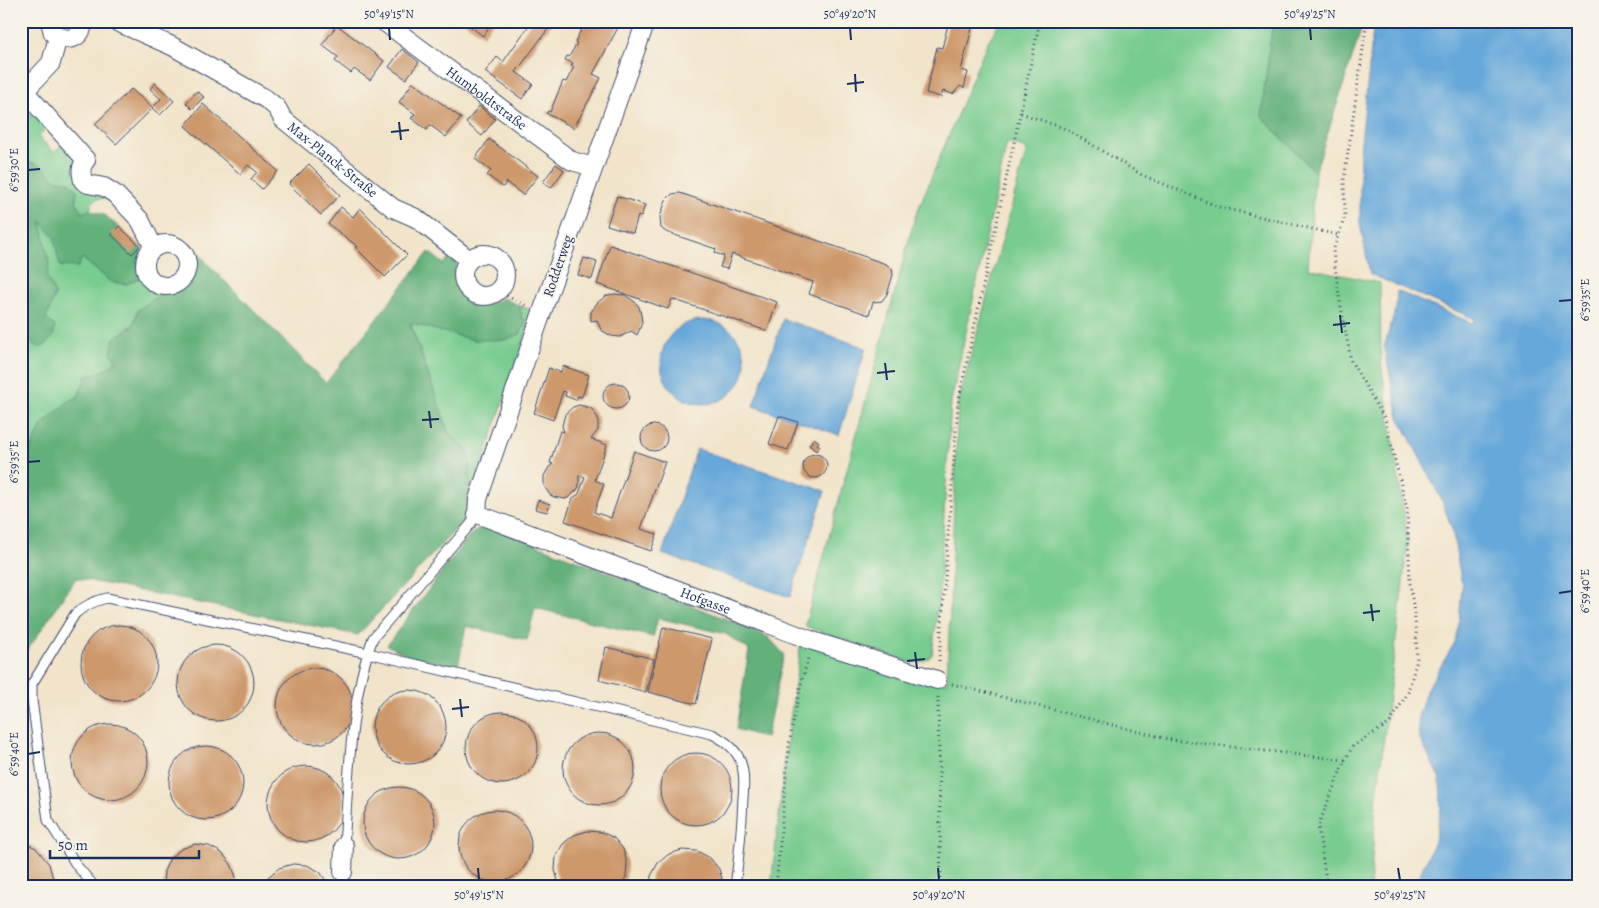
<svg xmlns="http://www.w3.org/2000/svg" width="1599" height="908" viewBox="0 0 1599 908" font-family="Alegreya,serif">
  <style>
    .green { fill: #78cc8f; stroke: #4a7e76 }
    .forest { fill: #62b07a; stroke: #3e706c }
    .water { fill: #66a8da; stroke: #406c9c }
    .building { fill: #cd996c }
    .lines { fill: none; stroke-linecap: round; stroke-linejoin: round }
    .service-casing { stroke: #3b4a6e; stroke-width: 11 }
    .minor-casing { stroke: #3b4a6e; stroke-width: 20 }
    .path { stroke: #3b4a6e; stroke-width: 3; stroke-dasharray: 1 4; stroke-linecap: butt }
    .service { stroke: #fff; stroke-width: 9 }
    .minor { stroke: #fff; stroke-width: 18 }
    .ticks { fill: none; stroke: #1b2f5e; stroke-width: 2 }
    .labels { text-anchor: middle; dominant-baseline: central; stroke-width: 4; stroke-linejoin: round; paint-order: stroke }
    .street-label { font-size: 14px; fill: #1b2f5e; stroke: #f7f3e8 }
    .neatline { fill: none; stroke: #1b2f5e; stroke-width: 2 }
    .ticks-label { font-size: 12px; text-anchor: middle; fill: #1b2f5e }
  </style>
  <rect width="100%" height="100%" fill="#f7f3e8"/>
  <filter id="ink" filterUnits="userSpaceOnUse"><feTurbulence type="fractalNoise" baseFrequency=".02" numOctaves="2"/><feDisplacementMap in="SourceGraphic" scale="10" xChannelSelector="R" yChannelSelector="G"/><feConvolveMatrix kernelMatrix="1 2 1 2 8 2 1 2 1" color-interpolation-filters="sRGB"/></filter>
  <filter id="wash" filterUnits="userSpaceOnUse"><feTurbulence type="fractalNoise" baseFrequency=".0096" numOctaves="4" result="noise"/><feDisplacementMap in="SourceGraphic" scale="20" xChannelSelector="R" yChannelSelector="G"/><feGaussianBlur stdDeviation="1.12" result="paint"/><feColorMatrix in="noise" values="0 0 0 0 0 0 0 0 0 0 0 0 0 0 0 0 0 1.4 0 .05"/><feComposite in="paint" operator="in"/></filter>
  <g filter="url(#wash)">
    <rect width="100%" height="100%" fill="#f1e4ca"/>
    <g class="green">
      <path d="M1001,21H1273L1261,116L1315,172L1308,268L1380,283L1381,362L1408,541L1376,803L1370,887H771L787,742L801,641L947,683L958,403L1027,149L1007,143L951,401L939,594L932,655C924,663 916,663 905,661L805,626L915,217L987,43Z"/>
      <polygon points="21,112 34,115 47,127 38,137 54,152 63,143 110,198 96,199 92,203 90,210 82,214 76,201 77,190 52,178 41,166 21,161"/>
      <path d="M40,220L54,237L58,249L82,258L111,282L127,284L141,277C147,286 151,291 162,293L138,310L133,326L126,328C119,355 119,370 87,375L78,397L69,401L42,425L31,449L21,453V324L35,346L55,294L47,278L49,264Z"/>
      <polygon points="520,306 534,311 471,497 469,451 449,434 410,322 474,340 520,334 526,322 521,316"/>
    </g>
    <g class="forest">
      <polygon points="1273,21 1364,21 1315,172 1261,116"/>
      <path d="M21,161C27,162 37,163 41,166C54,175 49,181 69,181L77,190L76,201L82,213L90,210L105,215L140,246L142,254L139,263V270L141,277L127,284L111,282L82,258L78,267L60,266L54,237L41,221L49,264L47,278L55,294L46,319L55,326L53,337L43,347L35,346L21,324Z"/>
      <path d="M191,243L206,262L326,383L429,252L444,264L452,254L457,260C456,268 453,275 455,284C461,306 487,308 503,298L520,306L521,316L526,322L520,334L505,340H474L410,323L449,434L469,451L471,497L472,502L467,517L358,635L76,578L27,651L21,652V453L31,449L42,425L69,401L78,397L87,375L100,373L117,361L111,353L114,338L133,326L138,310L162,293L173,292L186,284L192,277L194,268L193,259L187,246Z"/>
      <polygon points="484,524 734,622 768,637 784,654 766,738 736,729 749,650 726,634 658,618 653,637 535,608 527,640 466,626 458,666 413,658 387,645 468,537"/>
    </g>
    <g class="water">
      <polygon points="1374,21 1578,21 1578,887 1414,887 1435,841 1441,808 1440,779 1419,737 1418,718 1426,691 1454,644 1459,624 1462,585 1452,529 1442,501 1399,417 1384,347 1396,308 1397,291 1472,323 1475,319 1370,274 1360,224 1360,152"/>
      <polygon points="783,319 866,348 839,435 753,406"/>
      <circle cx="703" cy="362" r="42"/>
      <polygon points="697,449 825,491 790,597 662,554"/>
    </g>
    <g id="blocks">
      <g class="building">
        <polygon points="463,21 494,21 483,36"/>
        <polygon points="532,21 554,21 516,72 533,84 522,99 485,72 497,57 503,62"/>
        <polygon points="588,21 615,21 620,24 593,74 601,78 574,128 546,113 548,111 550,112 563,81 566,82 574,67 571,66 573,63 565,60 567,56 569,57 577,43 575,42 583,26 585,27"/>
        <polygon points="949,21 974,21 961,70 968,72 964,88 960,86 953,94 943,91 941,97 926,93 937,47 942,48"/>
        <polygon points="337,25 384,61 370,80 354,69 351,73 335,61 338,57 322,45"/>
        <polygon points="402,49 419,62 406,79 389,67"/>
        <polygon points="413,82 461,118 446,137 430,125 427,130 411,118 415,114 399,102"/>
        <polygon points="155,83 174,101 160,115 152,108 161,99 150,89"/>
        <polygon points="131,89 153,108 116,144 95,124"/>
        <polygon points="197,91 204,97 192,109 186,103"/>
        <polygon points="203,104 278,171 262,189 251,179 257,172 248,165 240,174 185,126"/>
        <polygon points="479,106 495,119 482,136 466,123"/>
        <polygon points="489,139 538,176 523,195 506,182 503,187 487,175 491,171 475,159"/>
        <polygon points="309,164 340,195 321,215 289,184"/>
        <polygon points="556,164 564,170 551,188 543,182"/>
        <polygon points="680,193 886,264 892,269 893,275 887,294 882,301 873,302 869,315 809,294 813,282 732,254 727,269 720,267 724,256 715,253 716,249 666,232 661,228 660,217 666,200 672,194"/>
        <polygon points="617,196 645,205 641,217 638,216 633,233 607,225"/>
        <polygon points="341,207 353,217 360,208 407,255 385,277 355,247 357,246 328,224"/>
        <polygon points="119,226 140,246 132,254 111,234"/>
        <polygon points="610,245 777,302 767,331 672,299 668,309 597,284"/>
        <polygon points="584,258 597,262 592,279 578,275"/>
        <polygon points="614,294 625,295 635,302 639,307 641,315 642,323 637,335 631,331 620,337 611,336 601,330 597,320 591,321 591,312 597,303 606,296"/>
        <polygon points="563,366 589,375 582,397 578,396 576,400 565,396 566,392 563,391 553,420 534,413 549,368 561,372"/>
        <circle cx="616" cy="396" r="13"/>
        <polygon points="579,405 591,408 598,418 598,430 591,439 607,445 595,480 604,484 594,512 611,518 634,451 665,462 641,529 657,534 651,551 565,521 573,498 579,494 585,477 579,475 579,486 577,490 569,497 565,499 554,497 550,495 544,486 544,476 549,467 553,464 550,463 560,431 564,432 562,426 565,414 573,407"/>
        <polygon points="779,416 798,422 788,450 769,444"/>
        <circle cx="654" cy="438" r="13"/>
        <polygon points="814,438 819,442 817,444 820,446 816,451 809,445"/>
        <circle cx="815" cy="466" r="12"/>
        <polygon points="538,500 550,504 547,512 535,509"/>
        <circle cx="119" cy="663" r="38"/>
        <polygon points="663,627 712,639 696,704 648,692"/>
        <circle cx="216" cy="683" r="38"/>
        <polygon points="606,647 654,659 646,692 599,680"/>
        <circle cx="315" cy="706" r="38"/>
        <circle cx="409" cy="727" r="37"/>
        <circle cx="502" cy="748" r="36"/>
        <circle cx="110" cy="762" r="38"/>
        <circle cx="599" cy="769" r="36"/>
        <circle cx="206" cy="783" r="37"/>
        <circle cx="696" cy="789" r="36"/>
        <circle cx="306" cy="804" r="38"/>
        <circle cx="399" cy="823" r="36"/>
        <circle cx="495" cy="846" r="36"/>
        <polygon points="587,831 602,832 614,838 623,849 627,863 626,877 620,887 562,887 559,884 555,870 556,856 563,844 574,835"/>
        <polygon points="21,841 36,848 49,864 55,887 21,887"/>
        <polygon points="195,844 209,846 222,853 231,864 236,877 235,887 163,887 164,871 170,858 181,849"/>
        <polygon points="682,850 697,851 710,858 719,869 723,882 723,887 650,887 651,876 658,863 669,854"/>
        <polygon points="293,864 307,865 320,872 330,887 263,887 268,877 279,868"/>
      </g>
    </g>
  </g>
  <g filter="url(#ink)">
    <use href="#blocks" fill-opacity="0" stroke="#3b4a6e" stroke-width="1"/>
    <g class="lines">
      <g class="service-casing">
        <g id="service">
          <path d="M344,846C349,778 349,702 373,638L470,525L477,514"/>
          <polyline points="343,872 343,887"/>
          <path d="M95,887L77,866L48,820L32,700V684L75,614C85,605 94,601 107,598L368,653L712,734C724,740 737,749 741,763C745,774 744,787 743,798C742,828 739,857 735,887"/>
        </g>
      </g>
      <g class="minor-casing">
        <g id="minor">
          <path d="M50,21L53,33C66,43 83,40 83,21"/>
          <path id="s1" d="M115,21L172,46L266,99L277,108L283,119L393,208L416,218L462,254L468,261"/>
          <path id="s2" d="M383,21L572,161L593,167"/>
          <path id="s3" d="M646,21L542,312L478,499L477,514L813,641L937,680"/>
          <path d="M25,92L86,160C80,167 81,172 83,181L88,184L104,187L115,194L140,220L154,248"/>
          <polyline points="21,95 51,63 58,37"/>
          <circle cx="166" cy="265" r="21"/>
          <circle cx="484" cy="275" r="21"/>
          <polyline points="343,872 344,846"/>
        </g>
      </g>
      <g class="path">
        <polyline points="1021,113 1066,129 1142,175 1219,207 1338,235"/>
        <polyline points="498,291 526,306"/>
        <polyline points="939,661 958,403 1040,21"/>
        <polyline points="952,684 1172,740 1345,760 1318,826 1327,887"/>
        <polyline points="938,697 941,887"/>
        <polyline points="1345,760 1353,746 1390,723 1408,692 1417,660 1416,627 1410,583 1407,509 1385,419 1351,361 1339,296 1333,251 1345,216 1344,180 1367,21"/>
        <polyline points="776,887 789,744 800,688 808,658"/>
      </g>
      <use href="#service" class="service"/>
      <use href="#minor" class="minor"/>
    </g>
  </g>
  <path class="ticks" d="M389,28L390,40M850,28L851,40M1310,28L1311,40M855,74L856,92M847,84L864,82M399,122L401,140M391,132L409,130M28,170L40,169M1559,301L1572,300M1340,315L1342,333M1333,325L1350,323M885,363L887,380M877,373L895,371M429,411L431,428M422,420L439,419M28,462L40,461M1559,593L1572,591M1371,604L1373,621M1363,613L1380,611M915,652L917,669M907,661L925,659M460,699L462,717M452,709L469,707M28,754L40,752M478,868L479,880M938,868L939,880M1398,868L1400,880"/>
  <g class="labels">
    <g class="street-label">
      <text stroke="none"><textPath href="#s2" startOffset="129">Humboldtstraße</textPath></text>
      <text stroke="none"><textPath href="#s1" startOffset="261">Max-Planck-Straße</textPath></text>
      <text transform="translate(558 266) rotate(-71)">Rodderweg</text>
      <text stroke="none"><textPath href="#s3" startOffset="766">Hofgasse</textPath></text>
    </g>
  </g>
  <rect width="1599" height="908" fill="none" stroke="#f7f3e8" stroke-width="55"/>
  <path d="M50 850v8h149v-8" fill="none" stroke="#1b2f5e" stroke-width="2.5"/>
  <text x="58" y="850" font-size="15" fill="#1b2f5e" stroke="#f7f3e8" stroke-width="4" paint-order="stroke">50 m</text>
  <rect x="28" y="28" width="1544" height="852" class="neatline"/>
  <g class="ticks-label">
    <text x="389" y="18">50°49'15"N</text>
    <text x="850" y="18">50°49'20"N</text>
    <text x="1310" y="18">50°49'25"N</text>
    <text transform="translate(14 170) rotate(-90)" y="4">6°59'30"E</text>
    <text transform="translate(1585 300) rotate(-90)" y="4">6°59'35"E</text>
    <text transform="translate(14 462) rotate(-90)" y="4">6°59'35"E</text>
    <text transform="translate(1585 591) rotate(-90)" y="4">6°59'40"E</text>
    <text transform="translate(14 754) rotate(-90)" y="4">6°59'40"E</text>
    <text x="479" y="899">50°49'15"N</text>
    <text x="939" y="899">50°49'20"N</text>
    <text x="1400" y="899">50°49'25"N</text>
  </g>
</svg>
